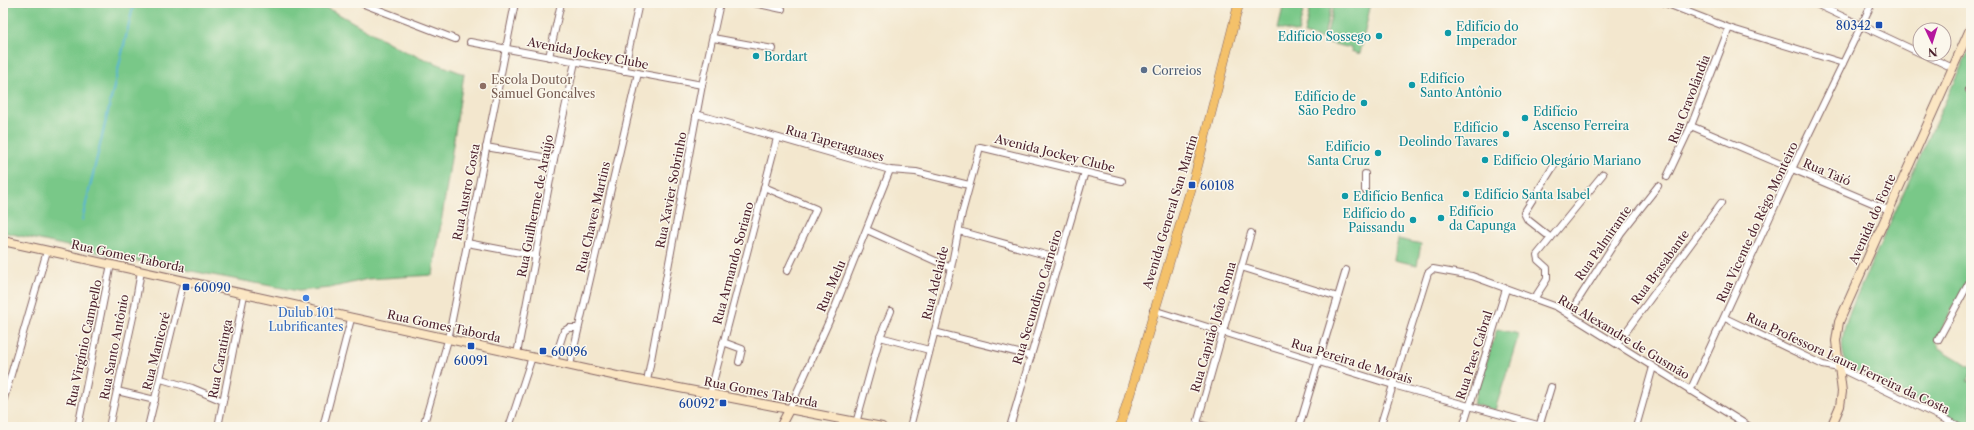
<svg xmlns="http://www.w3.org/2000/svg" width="1974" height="430" viewBox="0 0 1974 430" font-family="'Libre Caslon Text',serif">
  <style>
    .green { fill: #79c888; stroke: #62745a }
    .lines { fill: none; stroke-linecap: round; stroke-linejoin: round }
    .stream { stroke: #58b5d6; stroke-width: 2 }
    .street-casing { stroke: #856564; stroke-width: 8 }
    .secondary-casing { stroke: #856564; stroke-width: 10 }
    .primary-casing { stroke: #856564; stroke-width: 10 }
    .street { stroke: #fff; stroke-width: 6 }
    .secondary { stroke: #fbe6c3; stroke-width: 8 }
    .primary { stroke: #f4c16a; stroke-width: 9 }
    .transit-dot { fill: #1a4fb4; stroke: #fbf7ec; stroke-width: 1.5 }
    .culture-dot { fill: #0f9aa8; stroke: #fbf7ec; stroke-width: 1.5 }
    .service-dot { fill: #5c6f8a; stroke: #fbf7ec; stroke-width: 1.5 }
    .education-dot { fill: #8d6e63; stroke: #fbf7ec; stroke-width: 1.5 }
    .shop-dot { fill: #3f7fe0; stroke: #fbf7ec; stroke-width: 1.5 }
    .labels { text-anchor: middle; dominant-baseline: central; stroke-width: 3; stroke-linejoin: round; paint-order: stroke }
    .transit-label { font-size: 12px; fill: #164399; stroke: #fbf7ec; text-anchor: start }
    .culture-label { font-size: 12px; fill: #0d838f; stroke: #fbf7ec; text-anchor: start }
    .street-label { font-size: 12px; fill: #4a1f2b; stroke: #fbf7ec }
    .service-label { font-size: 12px; fill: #4e5e75; stroke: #fbf7ec; text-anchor: start }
    .education-label { font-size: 12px; fill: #785e54; stroke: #fbf7ec; text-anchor: start }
    .shop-label { font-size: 12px; fill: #366cbe; stroke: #fbf7ec }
  </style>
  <rect width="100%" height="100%" fill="#fbf7ec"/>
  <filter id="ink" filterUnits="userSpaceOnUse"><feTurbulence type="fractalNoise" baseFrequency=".025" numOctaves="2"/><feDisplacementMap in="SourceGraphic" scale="8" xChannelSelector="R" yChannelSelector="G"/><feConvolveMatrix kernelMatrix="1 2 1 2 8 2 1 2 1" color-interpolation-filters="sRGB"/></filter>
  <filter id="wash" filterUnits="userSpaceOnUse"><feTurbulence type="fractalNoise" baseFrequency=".012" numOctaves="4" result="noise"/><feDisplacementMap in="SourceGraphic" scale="16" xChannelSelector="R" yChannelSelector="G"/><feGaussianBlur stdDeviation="0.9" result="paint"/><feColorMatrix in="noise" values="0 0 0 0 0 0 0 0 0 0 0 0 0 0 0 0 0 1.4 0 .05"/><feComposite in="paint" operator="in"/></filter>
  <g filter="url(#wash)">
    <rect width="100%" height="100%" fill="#f3e7ce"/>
    <g class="green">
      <polygon points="3,3 313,3 335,12 404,51 464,74 433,275 368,279 330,288 298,291 127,259 3,232"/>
      <polygon points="1284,3 1305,3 1298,33 1278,28"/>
      <polygon points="1311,3 1332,3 1323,39 1304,34"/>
      <polygon points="1334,3 1371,3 1360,54 1351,51 1351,48 1325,42"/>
      <path d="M1971,45V275L1935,341L1938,346L1937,347L1971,367V373L1967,380L1971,382V427L1849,367C1836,349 1845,324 1852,306Z"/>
      <polygon points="1398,239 1421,244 1417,265 1394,260"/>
      <polygon points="1497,329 1519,334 1495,410 1473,404"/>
    </g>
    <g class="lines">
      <polyline class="stream" points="82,220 134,3"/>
    </g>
  </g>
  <g filter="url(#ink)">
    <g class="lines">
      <g class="street-casing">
        <g id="street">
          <polyline points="361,3 455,39"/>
          <polyline points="754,3 782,9"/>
          <polyline points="1665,3 1729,28 1843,63"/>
          <polyline points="1814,3 1920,53"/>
          <polyline points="713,38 773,49"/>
          <polyline points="470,42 702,85"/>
          <polyline points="1923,54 1953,68"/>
          <polyline points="549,57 561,3"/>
          <polyline points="624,71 639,3"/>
          <polyline points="1969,90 1971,93"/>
          <polyline points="696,114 890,170 916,172 969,185"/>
          <polyline points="1691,126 1889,210"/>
          <polyline points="486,147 554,159"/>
          <polyline points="1667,177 1691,126 1729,28"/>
          <polyline points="764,187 816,209 787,271"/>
          <polyline points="1365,190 1365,174"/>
          <polyline points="867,230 951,268"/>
          <polyline points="959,231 1060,259"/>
          <polyline points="1551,238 1527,219 1524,213 1555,164"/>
          <polyline points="467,243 536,256"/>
          <polyline points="1241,267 1338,297"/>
          <polyline points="1534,299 1547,279 1547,268 1538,260 1537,255 1603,174"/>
          <polyline points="1153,310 1393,385 1545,427"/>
          <polyline points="1569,314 1621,233 1658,186"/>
          <polyline points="1725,318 1823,365 1839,368 1961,427"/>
          <polyline points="934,332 1031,356"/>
          <polyline points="880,337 929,350"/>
          <polyline points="1938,340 1971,279"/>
          <polyline points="723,342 742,349 739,362"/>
          <polyline points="1617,344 1721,203"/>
          <polyline points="517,354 554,159 575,62"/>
          <polyline points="554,362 564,331 569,328 577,328"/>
          <polyline points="570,365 638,73"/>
          <polyline points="161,379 192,388 223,401"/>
          <polyline points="647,381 702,85 720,3"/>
          <polyline points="117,391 155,400"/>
          <polyline points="1690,391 1792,169 1872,3"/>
          <polyline points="710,394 777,138"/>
          <polyline points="3,402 47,251"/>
          <polyline points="789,410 834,310 890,170"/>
          <polyline points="856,423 880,337 891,311"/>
          <polyline points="1197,424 1209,427"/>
          <polyline points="78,427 111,264"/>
          <polyline points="109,427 133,317 141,271"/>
          <polyline points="148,427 184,280"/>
          <polyline points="218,427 244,295"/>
          <polyline points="323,427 351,319"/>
          <polyline points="423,427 448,340 515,3"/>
          <polyline points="509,427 532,357"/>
          <polyline points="910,427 951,268 962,213 980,147 1122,181"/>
          <polyline points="1010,427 1085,172"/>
          <polyline points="1196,427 1251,233"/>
          <polyline points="1299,427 1346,270"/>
          <polyline points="1380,427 1428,273 1433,269 1472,276 1557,307 1750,427"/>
          <polyline points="1463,427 1506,289"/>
          <polyline points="1539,427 1551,387"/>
          <polyline points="1636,427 1653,367"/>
        </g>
      </g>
      <g class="secondary-casing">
        <g id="secondary">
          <polyline points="3,241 617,376 882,427"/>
          <polyline points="780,427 789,410"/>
          <polyline points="1831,427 1840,406 1842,392 1836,341 1839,322 1971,27"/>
        </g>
      </g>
      <g class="primary-casing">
        <polyline id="primary" points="1120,427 1196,172 1239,3"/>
      </g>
      <use href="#street" class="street"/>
      <use href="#secondary" class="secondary"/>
      <use href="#primary" class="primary"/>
    </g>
  </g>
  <g class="transit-dot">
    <rect x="1875" y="21" width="8" height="8" rx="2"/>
    <rect x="1188" y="181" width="8" height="8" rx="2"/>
    <rect x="182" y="283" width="8" height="8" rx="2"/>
    <rect x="467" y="342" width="8" height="8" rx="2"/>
    <rect x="539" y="347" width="8" height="8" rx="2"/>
    <rect x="719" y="399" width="8" height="8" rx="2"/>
  </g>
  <g class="culture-dot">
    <circle cx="1448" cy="33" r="4"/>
    <circle cx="1379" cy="36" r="4"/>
    <circle cx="756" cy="56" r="4"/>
    <circle cx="1412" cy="85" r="4"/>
    <circle cx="1364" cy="103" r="4"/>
    <circle cx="1525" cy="118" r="4"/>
    <circle cx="1506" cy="134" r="4"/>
    <circle cx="1378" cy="153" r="4"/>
    <circle cx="1485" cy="160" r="4"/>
    <circle cx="1466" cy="194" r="4"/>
    <circle cx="1345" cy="196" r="4"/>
    <circle cx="1441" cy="218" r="4"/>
    <circle cx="1413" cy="220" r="4"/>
  </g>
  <circle class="service-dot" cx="1144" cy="70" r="4"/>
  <circle class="education-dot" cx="483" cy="86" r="4"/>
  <circle class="shop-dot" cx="306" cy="298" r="4"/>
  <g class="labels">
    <g class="transit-label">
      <text x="1871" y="25" text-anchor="end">80342</text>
      <text x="1200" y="185">60108</text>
      <text x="194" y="287">60090</text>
      <text x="551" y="351">60096</text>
      <text x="471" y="360" text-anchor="middle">60091</text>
      <text x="715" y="403" text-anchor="end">60092</text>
    </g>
    <g class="culture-label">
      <text x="1456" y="26">Edifício do<tspan x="1456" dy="14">Imperador</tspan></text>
      <text x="1371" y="36" text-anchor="end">Edifício Sossego</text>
      <text x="764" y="56">Bordart</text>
      <text x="1420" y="78">Edifício<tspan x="1420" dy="14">Santo Antônio</tspan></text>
      <text x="1356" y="96" text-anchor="end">Edifício de<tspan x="1356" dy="14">São Pedro</tspan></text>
      <text x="1533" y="111">Edifício<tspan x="1533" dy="14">Ascenso Ferreira</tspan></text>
      <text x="1498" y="127" text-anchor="end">Edifício<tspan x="1498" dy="14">Deolindo Tavares</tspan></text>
      <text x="1370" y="146" text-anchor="end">Edifício<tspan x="1370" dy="14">Santa Cruz</tspan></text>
      <text x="1493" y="160">Edifício Olegário Mariano</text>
      <text x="1474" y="194">Edifício Santa Isabel</text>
      <text x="1353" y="196">Edifício Benfica</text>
      <text x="1449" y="211">Edifício<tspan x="1449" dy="14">da Capunga</tspan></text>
      <text x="1405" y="213" text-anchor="end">Edifício do<tspan x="1405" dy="14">Paissandu</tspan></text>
    </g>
    <g class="street-label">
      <text transform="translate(588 53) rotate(11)">Avenida Jockey Clube</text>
      <text transform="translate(1689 99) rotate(-69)">Rua Cravolândia</text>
      <text transform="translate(835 143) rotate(16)">Rua Taperaguases</text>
      <text transform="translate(1055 153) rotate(14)">Avenida Jockey Clube</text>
      <text transform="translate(1827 172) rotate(23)">Rua Taió</text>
      <text transform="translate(671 190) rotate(-79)">Rua Xavier Sobrinho</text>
      <text transform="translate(466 192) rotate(-79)">Rua Austro Costa</text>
      <text transform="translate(535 206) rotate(-79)">Rua Guilherme de Araújo</text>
      <text transform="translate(1170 212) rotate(-73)">Avenida General San Martin</text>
      <text transform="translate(593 217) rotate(-77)">Rua Chaves Martins</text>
      <text transform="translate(1872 219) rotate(-66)">Avenida do Forte</text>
      <text transform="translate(1757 222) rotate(-65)">Rua Vicente do Rêgo Monteiro</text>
      <text transform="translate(1603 243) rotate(-55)">Rua Palmirante</text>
      <text transform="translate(128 256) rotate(12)">Rua Gomes Taborda</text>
      <text transform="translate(733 263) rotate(-75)">Rua Armando Soriano</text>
      <text transform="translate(1660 267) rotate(-54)">Rua Brasabante</text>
      <text transform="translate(935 283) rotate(-76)">Rua Adelaide</text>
      <text transform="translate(831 286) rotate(-67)">Rua Melu</text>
      <text transform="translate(1037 297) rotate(-73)">Rua Secundino Carneiro</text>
      <text transform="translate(444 326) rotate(12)">Rua Gomes Taborda</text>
      <text transform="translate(1213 327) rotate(-74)">Rua Capitão João Roma</text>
      <text transform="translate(1624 337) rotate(31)">Rua Alexandre de Gusmão</text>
      <text transform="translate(84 343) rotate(-78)">Rua Virgínio Campello</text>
      <text transform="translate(114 347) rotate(-79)">Rua Santo Antônio</text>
      <text transform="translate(156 351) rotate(-76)">Rua Manicoré</text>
      <text transform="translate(1474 355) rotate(-72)">Rua Paes Cabral</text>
      <text transform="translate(220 359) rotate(-79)">Rua Caratinga</text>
      <text transform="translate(1352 361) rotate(17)">Rua Pereira de Morais</text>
      <text transform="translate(1848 363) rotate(25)">Rua Professora Laura Ferreira da Costa</text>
      <text transform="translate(761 392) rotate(11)">Rua Gomes Taborda</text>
    </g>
    <g class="service-label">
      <text x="1152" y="70">Correios</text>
    </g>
    <g class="education-label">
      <text x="491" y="79">Escola Doutor<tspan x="491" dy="14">Samuel Goncalves</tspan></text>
    </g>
    <g class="shop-label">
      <text x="306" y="312">Dulub 101<tspan x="306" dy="14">Lubrificantes</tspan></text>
    </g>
  </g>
  <rect width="1974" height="430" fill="none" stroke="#fbf7ec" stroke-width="16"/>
  <g transform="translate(1932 42) rotate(176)"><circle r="19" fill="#fbf7ec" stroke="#b4a19f"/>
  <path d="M0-3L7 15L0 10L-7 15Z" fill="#b5179e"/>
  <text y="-6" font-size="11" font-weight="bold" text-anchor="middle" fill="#4a1f2b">N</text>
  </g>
</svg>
